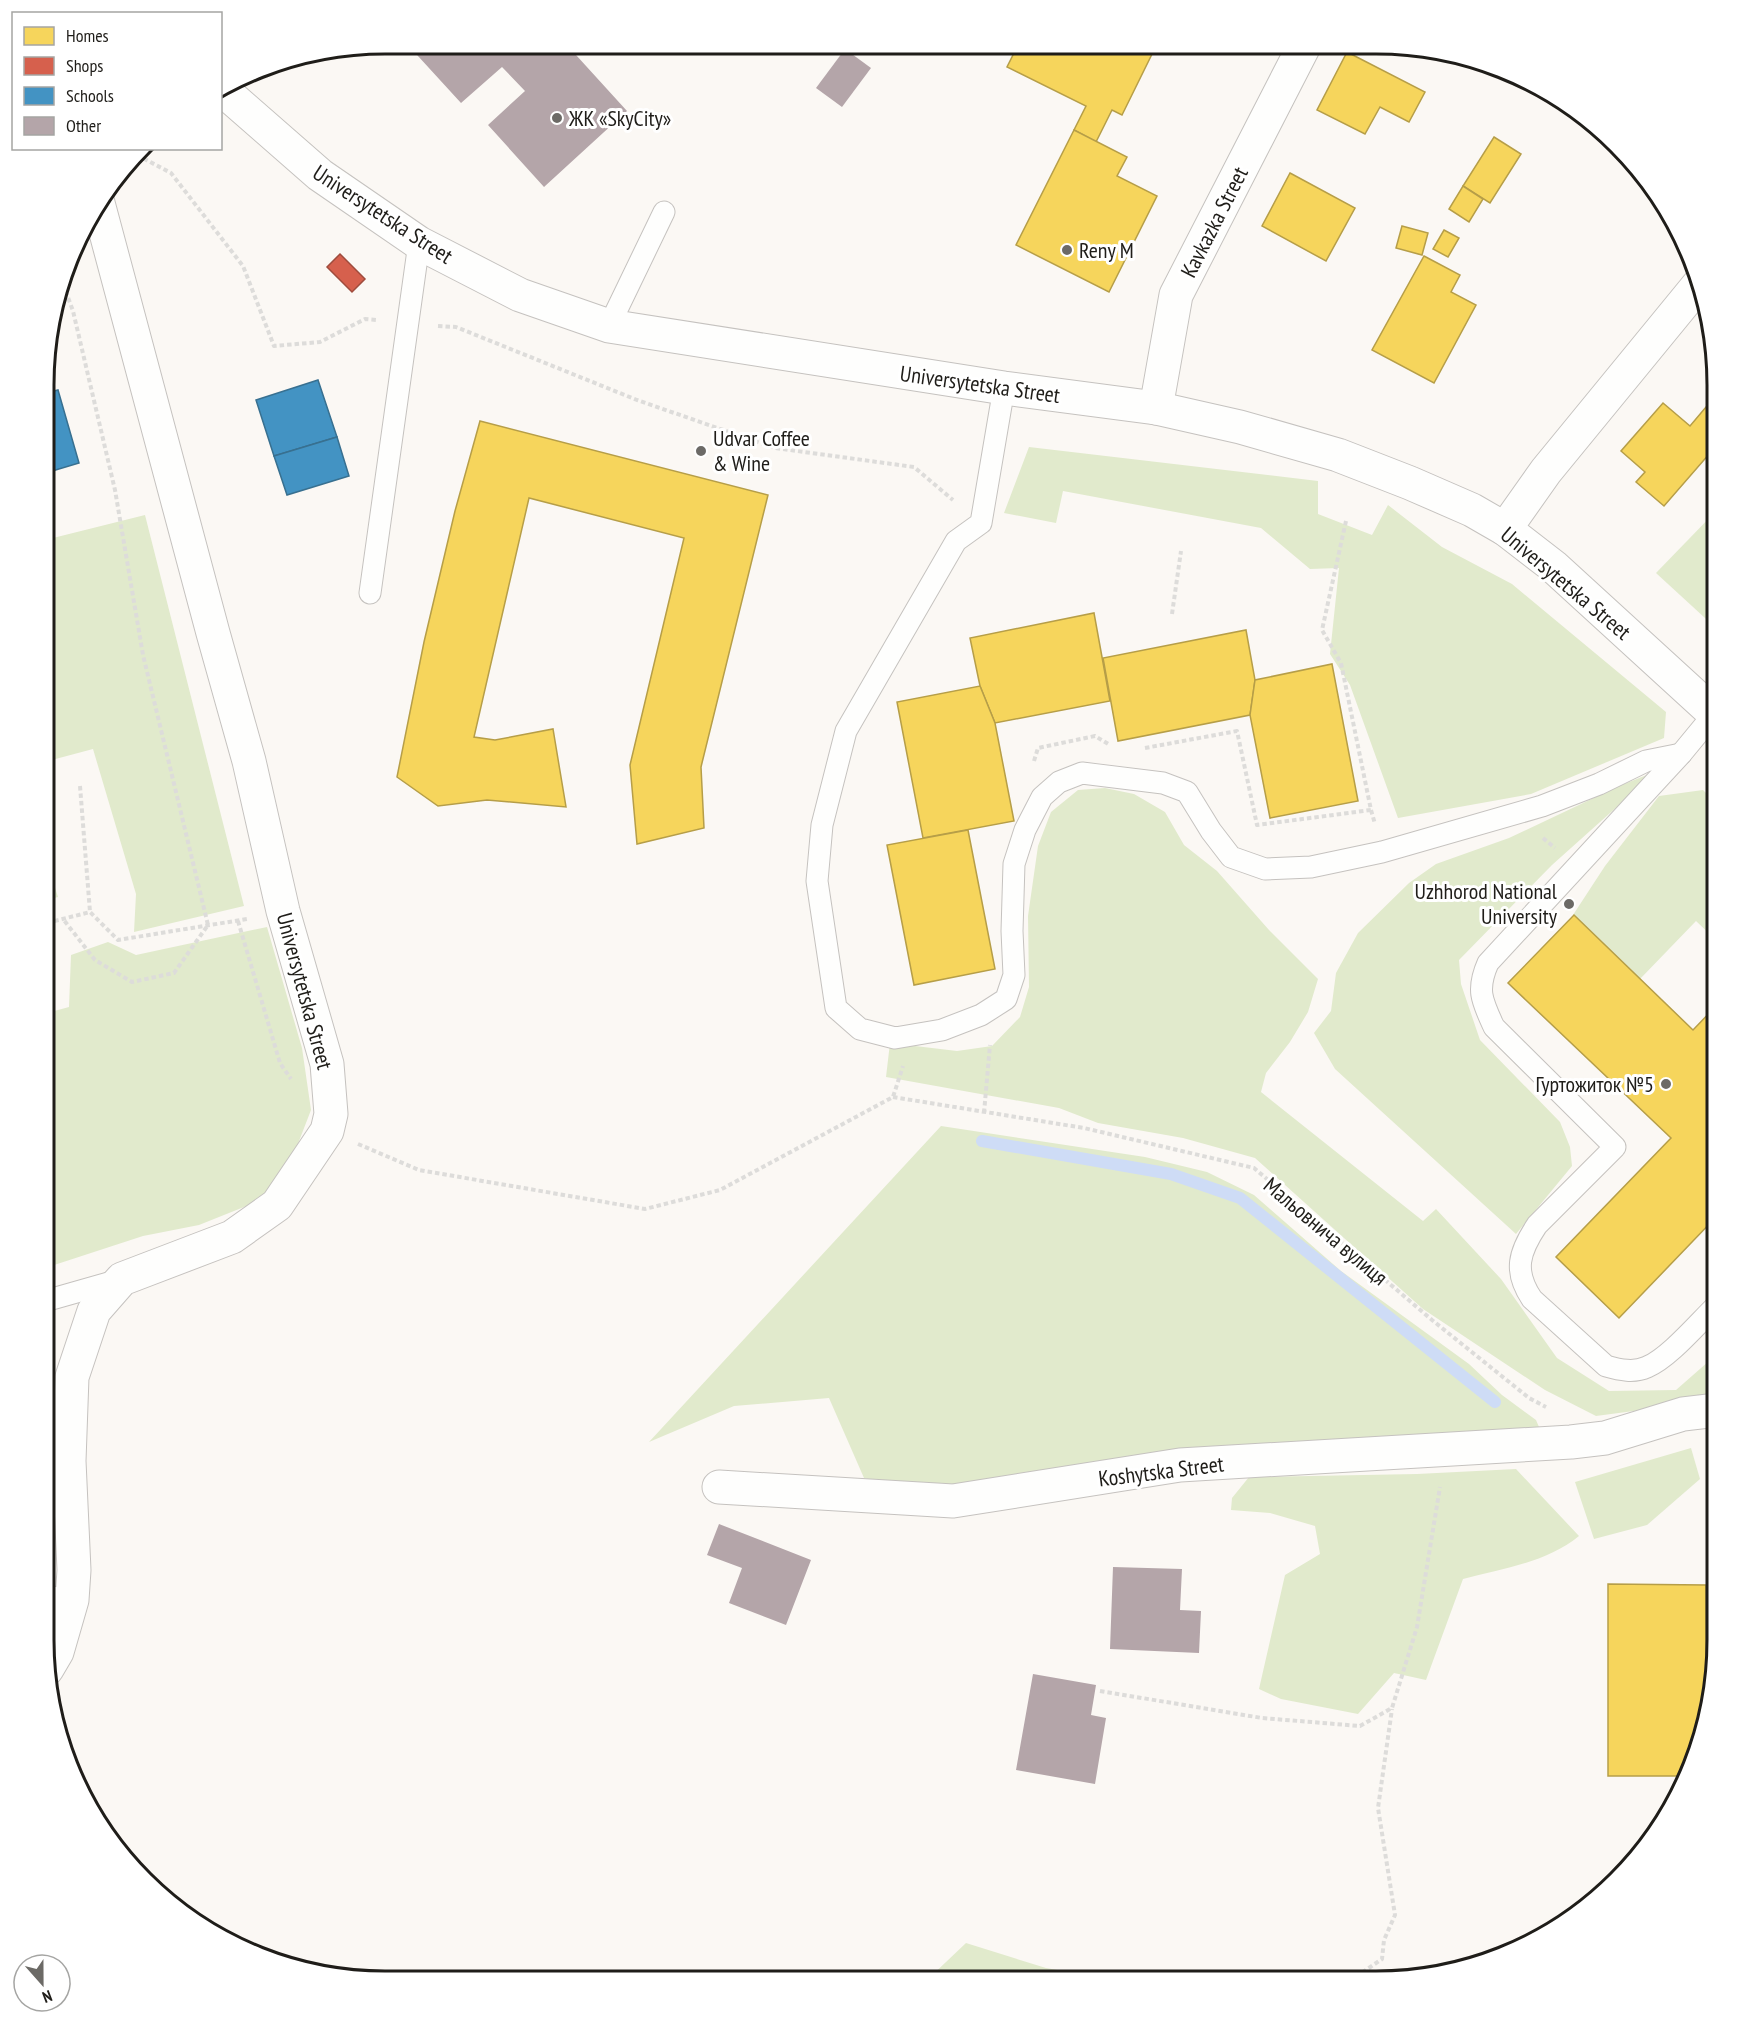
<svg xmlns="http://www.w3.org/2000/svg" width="1761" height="2025" viewBox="0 0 1761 2025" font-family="'PT Sans Narrow',sans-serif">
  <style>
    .green { fill: #e1eacc }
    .homes { fill: #f6d55c; stroke: #b69e48; stroke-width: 1.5 }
    .shops { fill: #d6604d; stroke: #9f4c3d; stroke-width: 1.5 }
    .schools { fill: #4393c3; stroke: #387090; stroke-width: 1.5 }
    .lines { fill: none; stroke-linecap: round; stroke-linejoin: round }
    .stream { stroke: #cedcf6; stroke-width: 12 }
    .building { fill: #b4a5a9 }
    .service-casing { stroke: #c5c2bf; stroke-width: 23 }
    .minor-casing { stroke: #c5c2bf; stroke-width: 35 }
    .tertiary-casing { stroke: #c5c2bf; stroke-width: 35 }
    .path { stroke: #dddcda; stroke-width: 4; stroke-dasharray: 4.5 3; stroke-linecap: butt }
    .service { stroke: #fefefd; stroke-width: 21 }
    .minor { stroke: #fefefd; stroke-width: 33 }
    .tertiary { stroke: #fefefd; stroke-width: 33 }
    .poi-dot { fill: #6c6a66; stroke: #fff; stroke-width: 2 }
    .labels { text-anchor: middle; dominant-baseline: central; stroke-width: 6; stroke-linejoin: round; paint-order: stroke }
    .poi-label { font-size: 22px; fill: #1f1d19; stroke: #fff; text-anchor: start }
    .street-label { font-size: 22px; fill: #1f1d19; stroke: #fff }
    .rim { fill: none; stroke: #1f1d19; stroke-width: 3 }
  </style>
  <rect width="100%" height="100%" fill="#fbf8f4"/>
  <g class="green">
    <polygon points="1029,447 1318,481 1318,514 1372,535 1388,505 1442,547 1512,584 1666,712 1664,738 1531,794 1398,818 1350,685 1330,654 1339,568 1310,569 1261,528 1063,491 1056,523 1004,513"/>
    <polygon points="1717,510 1717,629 1656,573"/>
    <polygon points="145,515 244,906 134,932 136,894 93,749 48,761 49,539"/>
    <polygon points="1657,771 1552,865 1459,960 1461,984 1480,1040 1560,1122 1570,1147 1572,1166 1516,1234 1335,1069 1314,1033 1331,1011 1336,973 1358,933 1409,883 1436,864 1509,838 1619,786"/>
    <polygon points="1105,788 1134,794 1165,812 1184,845 1217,871 1269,930 1318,979 1308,1012 1290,1042 1266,1073 1261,1092 1423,1221 1436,1209 1501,1279 1557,1358 1609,1391 1676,1390 1717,1354 1717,1400 1596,1416 1545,1390 1423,1309 1255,1158 1183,1138 1098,1123 1059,1108 886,1077 890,1043 957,1051 992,1046 1020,1017 1029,987 1028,916 1038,846 1051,812 1078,790"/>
    <polygon points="1703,790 1717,804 1717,941 1696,921 1640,979 1573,915 1605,866 1659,796"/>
    <polygon points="47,863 58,897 47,900"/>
    <polygon points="267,927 302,1048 311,1110 284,1180 249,1205 199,1225 143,1236 45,1268 47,1013 69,1007 71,955 108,942 136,955"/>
    <polygon points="941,1126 1145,1157 1207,1172 1254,1195 1341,1271 1469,1364 1502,1395 1536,1420 1539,1427 1472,1438 989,1483 905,1489 864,1478 829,1398 734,1406 649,1442"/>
    <polygon points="1691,1448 1700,1479 1647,1525 1594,1539 1575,1482"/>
    <path d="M1516,1469L1579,1536C1547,1562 1503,1569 1463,1579L1426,1680L1394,1673L1358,1714L1281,1699L1259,1689L1285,1575L1320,1554L1315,1526L1270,1513L1231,1510L1232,1498L1249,1477L1417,1474Z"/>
    <polygon points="966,1943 1046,1968 1113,1980 1180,1979 1188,1981 926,1981"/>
  </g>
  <g class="homes">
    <polygon points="1018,45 1156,46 1122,115 1112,110 1096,142 1074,130 1086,106 1007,67"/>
    <polygon points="1347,52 1425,92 1409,122 1380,107 1365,134 1317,110"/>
    <polygon points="1074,130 1127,157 1117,176 1157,196 1109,292 1016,245"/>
    <polygon points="1494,137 1521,154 1490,203 1463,186"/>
    <polygon points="1290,173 1355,208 1326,261 1262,226"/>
    <polygon points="1463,186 1483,199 1469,222 1449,209"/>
    <polygon points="1402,226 1428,233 1422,255 1396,248"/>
    <polygon points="1444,230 1459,238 1448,257 1433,249"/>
    <polygon points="1424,256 1460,275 1451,292 1476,305 1434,383 1372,350"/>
    <polygon points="1717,394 1717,445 1664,506 1636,482 1645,472 1621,451 1663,403 1690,426"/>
    <polygon points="480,421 768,495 701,767 704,828 637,844 630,765 684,538 529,498 474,737 495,740 553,729 566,807 487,800 438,806 397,777 424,642 455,511"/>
    <polygon points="1094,613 1110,701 995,723 980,686 970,638"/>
    <polygon points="1246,630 1255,680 1250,715 1118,741 1103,658"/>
    <polygon points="1332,664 1358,801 1270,818 1250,715 1255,680"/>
    <polygon points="980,686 995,723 1014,821 923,838 897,702"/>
    <polygon points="968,830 995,969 914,985 887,845"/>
    <polygon points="1574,915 1693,1030 1717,1005 1717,1216 1619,1318 1556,1257 1671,1138 1508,983"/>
    <polygon points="1608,1584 1706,1585 1706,1718 1700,1750 1687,1776 1608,1776"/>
  </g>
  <polygon class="shops" points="340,254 365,279 352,292 327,267"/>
  <g class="schools">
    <polygon points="318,380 337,437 274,456 256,400"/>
    <polygon points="58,390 79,463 49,472 50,392"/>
    <polygon points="337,437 349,476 287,495 274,456"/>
  </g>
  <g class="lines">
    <polyline class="stream" points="982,1141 1171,1174 1240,1198 1495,1402"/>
  </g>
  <g class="building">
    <polygon points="407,44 566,44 627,111 544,187 488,125 525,91 502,67 461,103"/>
    <polygon points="845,49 871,68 842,107 816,88"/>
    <polygon points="719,1524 811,1560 786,1625 729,1603 742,1568 707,1555"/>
    <polygon points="1113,1567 1182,1569 1180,1610 1201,1611 1199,1653 1110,1649"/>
    <polygon points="1033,1674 1096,1685 1091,1715 1106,1718 1095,1784 1016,1770"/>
  </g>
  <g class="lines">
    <g class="service-casing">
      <g id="service">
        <polyline points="609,326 664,212"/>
        <polyline points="1004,388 981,523 956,541 846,731 822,825 817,881 836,1008 860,1029 895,1038 942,1030 981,1015 1006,999 1014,975 1012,931 1014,864 1025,830 1042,797 1059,782 1082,773 1163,783 1187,792 1211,831 1231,857 1265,869 1311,867 1382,852 1542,806 1599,784 1646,761 1681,754"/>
        <polyline points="370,593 419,243"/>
        <path d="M1714,714L1681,754L1488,963C1476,990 1482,1001 1494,1027L1615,1147L1537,1225C1519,1252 1513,1271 1532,1299L1606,1366C1620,1370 1634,1373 1647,1367C1669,1358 1699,1322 1717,1305"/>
        <polyline points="45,1301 119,1280"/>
        <polyline points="44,1596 72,1600"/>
      </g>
    </g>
    <g class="minor-casing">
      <g id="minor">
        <polyline points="1156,408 1176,295 1304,46"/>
        <polyline points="1505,529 1546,471 1700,283"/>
        <polyline points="719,1487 953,1501 1180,1465 1571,1442 1605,1438 1683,1414 1717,1410"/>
        <polyline points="47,1669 57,1652 72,1600 74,1570 69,1461 72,1377 94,1311 122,1279 232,1237 277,1205 327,1131 331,1114 327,1064 283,911 249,761 213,633 98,203"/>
      </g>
    </g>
    <g class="tertiary-casing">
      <polyline id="tertiary" points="224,91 320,175 419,243 520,295 609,326 1004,388 1156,408 1240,427 1338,455 1410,483 1472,510 1505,529 1553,566 1717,716"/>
    </g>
    <g class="path">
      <polyline points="137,155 171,173 243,266 274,346 320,342 365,319 377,320"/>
      <polyline points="63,284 73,311 115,490 143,655 208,925 174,973 132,982 95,960 63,919"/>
      <polyline points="438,326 456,327 637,400 775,448 914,467 953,500"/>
      <polyline points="1172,614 1181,551"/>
      <polyline points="1145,748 1237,731 1257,825 1371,810 1341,663 1322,630 1346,521"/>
      <polyline points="1034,761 1038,748 1095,736 1110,745"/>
      <polyline points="80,786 90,912"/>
      <polyline points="1371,810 1375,824"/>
      <polyline points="1543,838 1555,848"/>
      <polyline points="238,921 280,1063 291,1079"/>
      <polyline points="47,923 90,912 118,940 247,919"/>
      <polyline points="893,1097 1084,1128 1254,1168 1432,1320 1529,1398 1546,1407"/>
      <polyline points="984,1113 990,1045"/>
      <polyline points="358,1144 419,1170 645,1209 720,1190 893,1097 903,1066"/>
      <polyline points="1100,1691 1262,1718 1360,1726 1392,1708 1417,1627 1440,1487"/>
      <polyline points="1350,1981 1382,1959 1384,1940 1395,1915 1378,1808 1392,1709"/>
    </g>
    <use href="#service" class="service"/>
    <use href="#minor" class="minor"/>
    <use href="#tertiary" class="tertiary"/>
  </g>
  <g class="poi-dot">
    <circle cx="557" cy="118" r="6"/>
    <circle cx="1067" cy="250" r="6"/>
    <circle cx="701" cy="451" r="6"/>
    <circle cx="1569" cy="904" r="6"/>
    <circle cx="1666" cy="1084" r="6"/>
  </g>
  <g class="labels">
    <g class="poi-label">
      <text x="569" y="118">ЖК «SkyCity»</text>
      <text x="1079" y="250">Reny M</text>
      <text x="713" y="438">Udvar Coffee<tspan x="713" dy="25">&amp; Wine</tspan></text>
      <text x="1557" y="891" text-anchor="end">Uzhhorod National<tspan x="1557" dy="25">University</tspan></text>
      <text x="1654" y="1084" text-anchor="end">Гуртожиток №5</text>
    </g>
    <g class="street-label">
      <text transform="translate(383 214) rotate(33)">Universytetska Street</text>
      <text transform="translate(1214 222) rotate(-63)">Kavkazka Street</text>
      <text transform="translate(980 384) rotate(8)">Universytetska Street</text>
      <text transform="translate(1566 583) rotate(40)">Universytetska Street</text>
      <text transform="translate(305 991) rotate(75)">Universytetska Street</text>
      <text transform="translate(1326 1231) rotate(40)">Мальовнича вулиця</text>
      <text transform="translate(1161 1471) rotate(-7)">Koshytska Street</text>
    </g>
  </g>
  <path d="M0 0H1761V2025H0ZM385 54H1376A331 331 0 0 1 1707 385V1640A331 331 0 0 1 1376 1971H385A331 331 0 0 1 54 1640V385A331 331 0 0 1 385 54Z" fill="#fff" fill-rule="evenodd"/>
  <path class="rim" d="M385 54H1376A331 331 0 0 1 1707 385V1640A331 331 0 0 1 1376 1971H385A331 331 0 0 1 54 1640V385A331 331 0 0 1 385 54Z"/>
  <rect x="12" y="12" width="210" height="138" fill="#ffffff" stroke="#a5a5a3" stroke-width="1.5"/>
  <rect x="24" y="27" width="30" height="18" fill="#f6d55c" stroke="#a5a5a3" stroke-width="1.5"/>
  <text x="66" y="42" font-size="18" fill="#1f1d19">Homes</text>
  <rect x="24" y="57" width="30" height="18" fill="#d6604d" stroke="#a5a5a3" stroke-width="1.5"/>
  <text x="66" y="72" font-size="18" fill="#1f1d19">Shops</text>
  <rect x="24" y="87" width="30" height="18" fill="#4393c3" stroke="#a5a5a3" stroke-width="1.5"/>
  <text x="66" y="102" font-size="18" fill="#1f1d19">Schools</text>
  <rect x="24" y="117" width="30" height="18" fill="#b4a5a9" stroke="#a5a5a3" stroke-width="1.5"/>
  <text x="66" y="132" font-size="18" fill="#1f1d19">Other</text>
  <g transform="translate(42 1983) rotate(159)"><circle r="28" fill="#ffffff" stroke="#a5a5a3" stroke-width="1.5"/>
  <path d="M0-4.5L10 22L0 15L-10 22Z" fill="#6c6a66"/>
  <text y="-9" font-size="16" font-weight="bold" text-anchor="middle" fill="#1f1d19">N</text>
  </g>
</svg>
